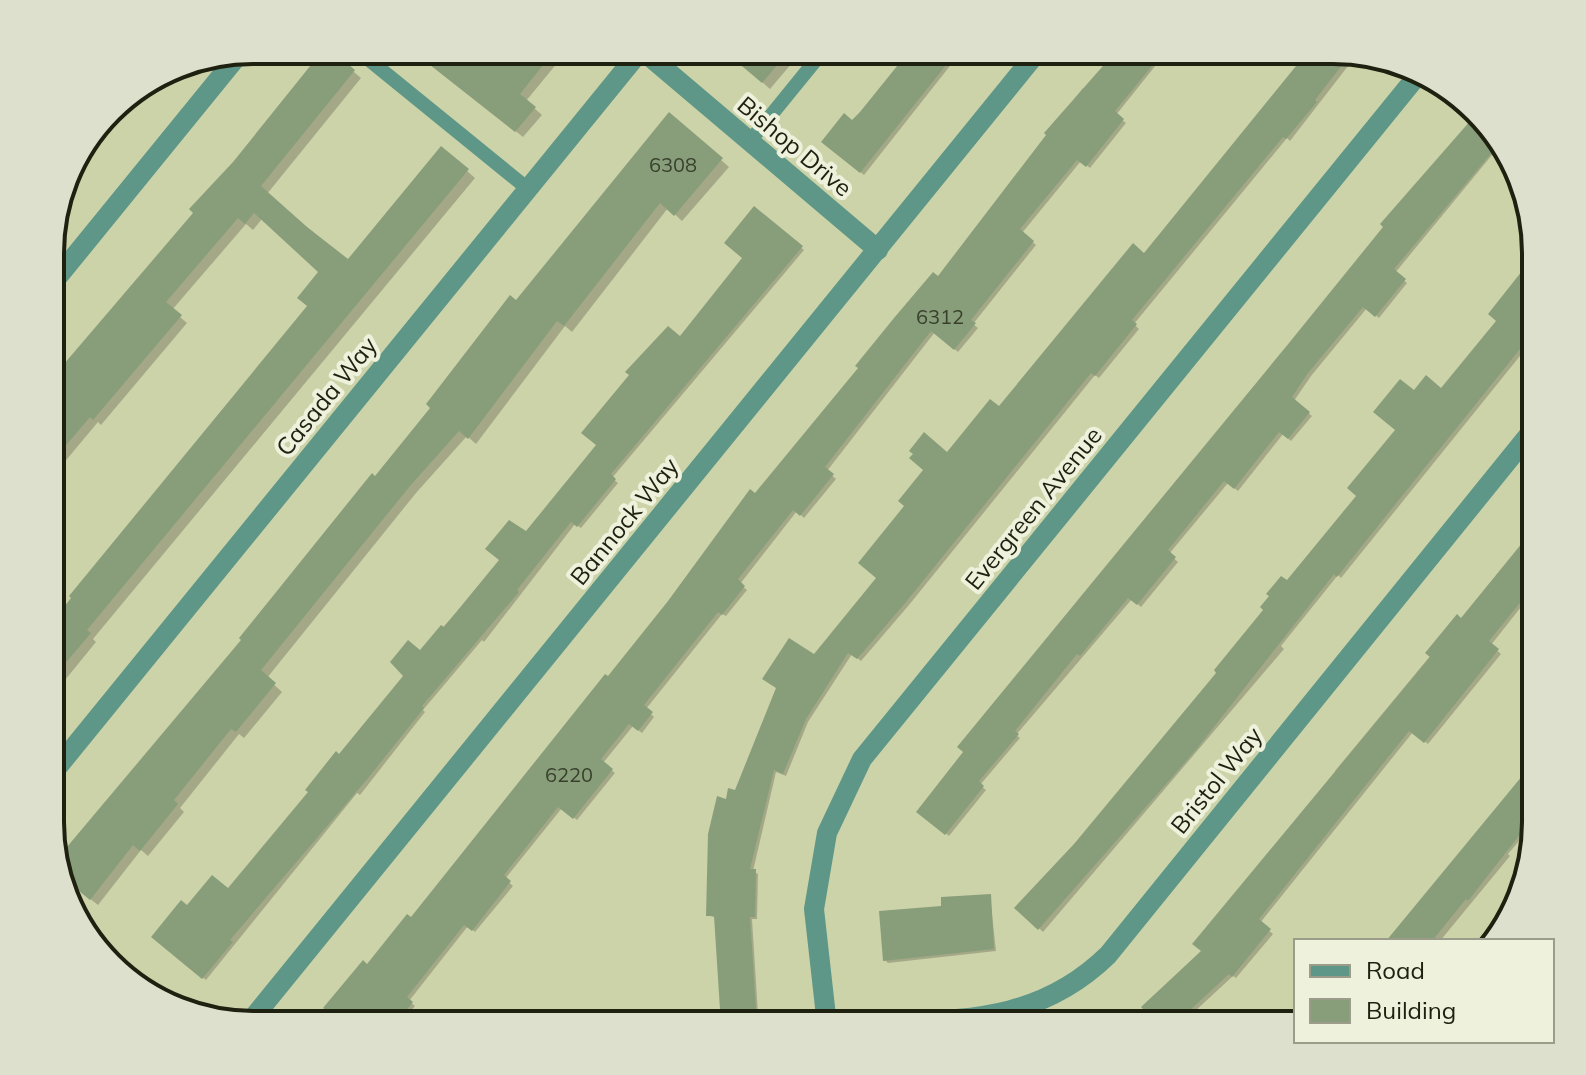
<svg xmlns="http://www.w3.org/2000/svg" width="1586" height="1075" viewBox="0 0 1586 1075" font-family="Mulish,sans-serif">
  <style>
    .shadow { fill: #0003 }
    .building { fill: #889e7b }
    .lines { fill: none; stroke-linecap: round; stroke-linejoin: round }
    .service { stroke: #5e9787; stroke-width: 14 }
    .minor { stroke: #5e9787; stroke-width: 20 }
    .labels { text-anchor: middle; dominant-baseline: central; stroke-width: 8; stroke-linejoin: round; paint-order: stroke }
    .number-label { font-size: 20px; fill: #38402b }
    .street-label { font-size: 24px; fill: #1e2010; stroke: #eef1dc }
    .rim { fill: none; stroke: #1e2010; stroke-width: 4 }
  </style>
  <rect width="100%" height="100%" fill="#cdd3a9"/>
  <g class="shadow">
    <polygon points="328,50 361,78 267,194 348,261 441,148 475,178 93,639 96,642 52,696 52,627 309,307 321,272 262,219 253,230 246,224 172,310 187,323 101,425 98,422 52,477 52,381 137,279 139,281"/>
    <polygon points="415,50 558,50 563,56 526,101 542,115 523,137"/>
    <polygon points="725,50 803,50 770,89"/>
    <polygon points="913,50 968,50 959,60 957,57 864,175 824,142 852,122"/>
    <polygon points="1119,50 1168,50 1116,115 1126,123 1090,168 1081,161 1022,233 1036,245 973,324 978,328 958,352 935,332 827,471 836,479 804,518 797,511 740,584 747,590 726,616 722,614 646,709 654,717 642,733 633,726 603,763 615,773 577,820 562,808 505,879 513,886 475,932 468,926 409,1001 415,1006 399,1025 323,1025 938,279 1083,88 1086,91"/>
    <polygon points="1313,50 1333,50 1355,57 1290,141 1287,138 1134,324 1139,329 1099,378 1095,375 909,605 861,661 852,654 808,722 786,776 776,772 753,871 758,874 757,919 752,919 758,1014 763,1025 712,1025 712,1018 722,1017 716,918 708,915 727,801 736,792 814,657 878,578 947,455 1000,409 1145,256"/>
    <polygon points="669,114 729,167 682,221 668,208 572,332 565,326 476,444 467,436 416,493 267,678 282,692 244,738 239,734 180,808 184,812 148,856 141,850 98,905 61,876 57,862 244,640"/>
    <polygon points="1477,117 1501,144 1395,273 1407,283 1379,318 1367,308 1311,376 1294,401 1312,416 1291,441 1283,434 1238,491 1228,483 1169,554 1178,562 1141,607 1132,599 1016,735 1020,738 980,785 986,790 949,836 919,812"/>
    <polygon points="754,209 804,250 612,478 618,483 581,528 575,524 484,642 482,640 423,710 425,712 360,795 357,793 206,980 154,937 188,907 228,891 406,676 420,653 527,533 745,259"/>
    <polygon points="1536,275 1536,352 1528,346 1341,578 1338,575 1281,646 1284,649 1043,932 1017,907 1075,845 1219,673 1359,496 1397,430 1414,393 1442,390"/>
    <polygon points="1536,528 1536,588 1491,645 1501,654 1428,744 1413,732 1260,923 1273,934 1236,978 1233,976 1180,1025 1126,1025 1147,1010 1204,952 1338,774 1335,771"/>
    <polygon points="1536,762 1536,821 1508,854 1510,856 1440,941 1388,941"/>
    <polygon points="990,896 996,951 888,963 885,960 943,907"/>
  </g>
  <g class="building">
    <polygon points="323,50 331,50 355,70 261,186 307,227 348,259 441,146 469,169 87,630 91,633 52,679 52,622 71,598 69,596 307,306 297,298 318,272 254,213 245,224 238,218 166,302 182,315 93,420 90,417 52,462 52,378 193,213 189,209 233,162"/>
    <polygon points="411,50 555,50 520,94 536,107 515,132"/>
    <polygon points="723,50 790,50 762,83"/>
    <polygon points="910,50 958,50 860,173 821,142 844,113 852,120 860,112"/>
    <polygon points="1117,50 1165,50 1115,111 1124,119 1086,167 1077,160 1020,229 1034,241 971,320 976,323 954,350 931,331 825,467 834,474 800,516 793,510 738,579 745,586 722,615 718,612 644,705 653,712 638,731 629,724 601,759 613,769 573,819 558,807 504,875 511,881 472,931 464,925 407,997 413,1002 396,1023 381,1010 368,1025 320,1025 330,1013 323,1008 363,960 367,964 407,914 411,917 605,674 608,676 668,601 750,489 755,493 858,368 855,366 894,318 933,272 938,276 1046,135 1044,133"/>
    <polygon points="1309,50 1333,50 1350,55 1315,100 1317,102 1286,139 1283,137 1132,320 1137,324 1095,376 1091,373 906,602 857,659 848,653 806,719 783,774 774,770 750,869 756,869 755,917 750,917 757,1025 721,1025 714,916 706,916 708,834 717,796 726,799 728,788 735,790 776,688 762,679 789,638 814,654 876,578 858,563 904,506 898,501 923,470 909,458 913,454 909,451 924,432 947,452 990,399 999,406 1133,243 1144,253"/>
    <polygon points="669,112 723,158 674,216 660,203 564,326 557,321 468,439 459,431 410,486 261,670 276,683 236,732 231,729 174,800 178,804 140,851 133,845 90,900 62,877 56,860 241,640 239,638 372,473 375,476 430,408 426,404 510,295 516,300"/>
    <polygon points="1471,120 1500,143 1394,269 1406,279 1375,317 1363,307 1308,373 1292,397 1310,412 1288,439 1279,432 1234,489 1224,481 1168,550 1176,557 1137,605 1128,598 1080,656 1077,654 1015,731 1019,734 979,781 984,786 945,835 916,812 963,752 957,747 1289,343 1383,227 1380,224"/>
    <polygon points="754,206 803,246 611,474 616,479 577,527 571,522 517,590 519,592 422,706 424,708 369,777 230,940 233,942 202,979 151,937 181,900 187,905 212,875 228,888 308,792 305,790 336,751 339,754 403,676 390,662 408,640 420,650 441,625 444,627 499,560 485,549 509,520 526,531 596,445 581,433 629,375 625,372 668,326 680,336 742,258 724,243"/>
    <polygon points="1522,271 1536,282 1536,354 1524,344 1337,577 1334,574 1195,751 1038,930 1014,908 1074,844 1216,673 1214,670 1263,610 1260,607 1269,596 1266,594 1281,576 1287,580 1356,496 1347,488 1395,430 1373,412 1400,379 1414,390 1426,375 1441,388 1496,321 1488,314"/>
    <polygon points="1536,526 1536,583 1489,641 1499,649 1424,743 1409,731 1259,919 1271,929 1232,977 1229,974 1174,1025 1123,1025 1144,1010 1141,1007 1201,951 1192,944 1430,657 1425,653 1457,614 1461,618"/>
    <polygon points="1536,759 1536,814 1468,901 1466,899 1432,941 1386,941"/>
    <polygon points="991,894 994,949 883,961 879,911 941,906 941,897"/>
  </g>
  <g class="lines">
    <g class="service">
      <polyline points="357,50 528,189"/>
      <polyline points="750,141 824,50"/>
    </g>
    <g class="minor">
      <polyline points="642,50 878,250"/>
      <polyline points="52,284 240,53"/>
      <polyline points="52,774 641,50"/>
      <polyline points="248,1024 1039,50"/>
      <polyline points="827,1025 814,909 827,833 862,759 1417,76"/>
      <path d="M854,1025C951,1018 1033,1028 1108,955L1536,426"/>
    </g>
  </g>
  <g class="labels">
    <g class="number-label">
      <text x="673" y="164">6308</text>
      <text x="940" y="316">6312</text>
      <text x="569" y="774">6220</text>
    </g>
    <g class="street-label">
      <text transform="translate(795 146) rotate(40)">Bishop Drive</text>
      <text transform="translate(326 396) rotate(-51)">Casada Way</text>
      <text transform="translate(1033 508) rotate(-51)">Evergreen Avenue</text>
      <text transform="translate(624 521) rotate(-51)">Bannock Way</text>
      <text transform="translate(1216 780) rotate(-51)">Bristol Way</text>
    </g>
  </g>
  <path d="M0 0H1586V1075H0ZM253 64H1333A189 189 0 0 1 1522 253V822A189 189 0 0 1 1333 1011H253A189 189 0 0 1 64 822V253A189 189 0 0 1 253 64Z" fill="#dde0cc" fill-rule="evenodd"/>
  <path class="rim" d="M253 64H1333A189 189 0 0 1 1522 253V822A189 189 0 0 1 1333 1011H253A189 189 0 0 1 64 822V253A189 189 0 0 1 253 64Z"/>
  <rect x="1294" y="939" width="260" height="104" fill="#eef1dc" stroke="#9b9d8a" stroke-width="2"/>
  <rect x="1310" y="965" width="40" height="12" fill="#5e9787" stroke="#9b9d8a" stroke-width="2"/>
  <text x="1366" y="979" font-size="24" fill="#1e2010">Road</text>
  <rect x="1310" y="999" width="40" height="24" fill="#889e7b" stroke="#9b9d8a" stroke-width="2"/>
  <text x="1366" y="1019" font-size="24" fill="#1e2010">Building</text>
</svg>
